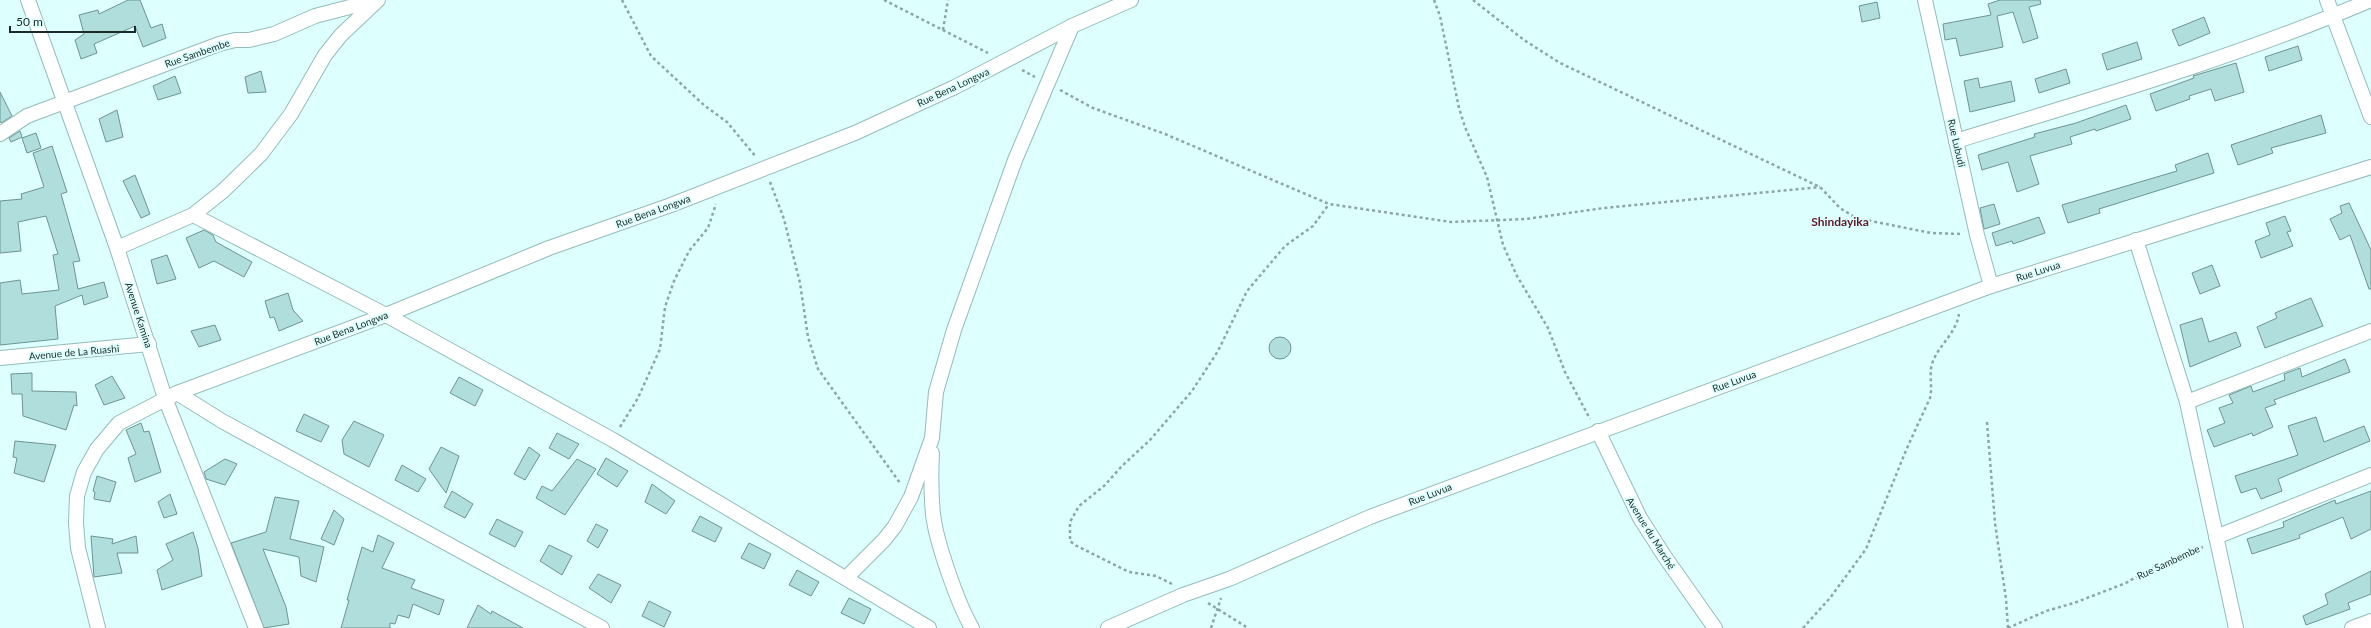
<svg xmlns="http://www.w3.org/2000/svg" width="2371" height="628" viewBox="0 0 2371 628" font-family="Lato,sans-serif">
  <style>
    .building { fill: #afdedc; stroke: #6d9493 }
    .lines { fill: none; stroke-linecap: round; stroke-linejoin: round }
    .minor-casing { stroke: #93bcba; stroke-width: 16 }
    .path { stroke: #8ba6a4; stroke-width: 2.5; stroke-dasharray: 3 3; stroke-linecap: butt }
    .minor { stroke: #fff; stroke-width: 14 }
    .labels { text-anchor: middle; dominant-baseline: central; stroke-width: 4; stroke-linejoin: round; paint-order: stroke }
    .street-label { font-size: 10px; fill: #1b2b2a; stroke: #ddfffd }
    .quarter-label { font-size: 12px; font-weight: bold; fill: #5f1a2a; stroke: #ddfffd }
  </style>
  <rect width="100%" height="100%" fill="#ddfffd"/>
  <g class="building">
    <polygon points="128,0 140,0 151,28 162,24 166,38 143,47 135,26 94,44 97,53 81,59 75,40 84,34 79,15 98,10 99,14"/>
    <polygon points="2000,0 2040,0 2041,4 2029,7 2038,38 2023,43 2013,12 1997,16 2003,47 1960,56 1956,38 1945,40 1943,24 1991,15 1988,4"/>
    <polygon points="1877,2 1880,18 1862,22 1859,6"/>
    <polygon points="2204,17 2210,33 2179,46 2172,30"/>
    <polygon points="2137,42 2142,59 2107,70 2102,54"/>
    <polygon points="2298,46 2302,60 2269,71 2265,57"/>
    <polygon points="2236,63 2244,92 2215,101 2211,89 2189,96 2190,99 2156,111 2150,94 2194,78 2193,76"/>
    <polygon points="2066,69 2070,83 2039,93 2035,79"/>
    <polygon points="261,71 266,92 248,93 245,77"/>
    <polygon points="175,76 181,93 158,100 153,86"/>
    <polygon points="1978,78 1980,88 2011,81 2015,101 1970,112 1964,81"/>
    <polygon points="0,92 12,116 1,123 0,121"/>
    <polygon points="2126,105 2131,119 2096,131 2095,129 2070,137 2072,144 2030,156 2039,184 2017,192 2008,162 1982,170 1978,155 2035,137 2034,134 2076,123"/>
    <polygon points="117,110 123,137 106,142 99,119"/>
    <polygon points="2321,115 2326,133 2271,148 2273,153 2238,165 2231,145"/>
    <polygon points="20,131 22,137 11,142 9,138"/>
    <polygon points="36,133 41,148 27,153 22,138"/>
    <polygon points="52,146 67,192 61,194 80,261 73,262 78,289 104,282 108,297 84,305 82,295 55,306 58,339 0,345 0,283 20,280 22,294 59,290 53,255 58,254 46,216 18,222 21,251 0,253 0,201 22,199 21,194 44,187 33,153"/>
    <polygon points="2208,153 2214,173 2099,209 2100,213 2068,223 2062,205 2177,171 2175,165"/>
    <polygon points="135,175 150,214 141,218 123,181"/>
    <polygon points="2349,203 2371,250 2371,289 2369,289 2350,235 2340,240 2330,219 2342,213 2340,206"/>
    <polygon points="1994,204 2000,224 1984,229 1980,208"/>
    <polygon points="2285,216 2291,231 2287,232 2293,246 2261,258 2255,241 2270,235 2266,223"/>
    <polygon points="2039,217 2045,233 2013,244 2012,241 1996,246 1992,233"/>
    <polygon points="204,230 213,235 216,242 252,262 244,277 214,261 199,268 186,238"/>
    <polygon points="167,255 176,279 157,284 151,260"/>
    <polygon points="2212,265 2220,286 2200,294 2192,273"/>
    <polygon points="288,293 293,310 303,321 279,331 274,317 270,318 265,301"/>
    <polygon points="2311,298 2323,326 2265,348 2257,327 2277,318 2275,313"/>
    <polygon points="2202,318 2209,342 2236,332 2241,346 2190,367 2180,325"/>
    <polygon points="215,325 221,340 199,347 191,331"/>
    <circle cx="1280" cy="348" r="11"/>
    <polygon points="2345,359 2350,372 2274,400 2276,404 2265,408 2273,427 2253,436 2252,433 2214,447 2207,430 2225,423 2219,408 2233,403 2229,395 2251,386 2253,392 2285,380 2284,374 2300,368 2302,377"/>
    <polygon points="32,373 32,391 76,392 77,406 74,405 66,430 23,416 22,394 12,394 11,374"/>
    <polygon points="112,376 125,398 104,405 95,385"/>
    <polygon points="459,377 483,390 475,406 450,393"/>
    <polygon points="304,414 329,426 321,442 296,431"/>
    <polygon points="2316,417 2324,442 2364,426 2370,441 2278,479 2282,491 2261,499 2256,488 2241,493 2235,476 2298,455 2288,426"/>
    <polygon points="354,421 384,435 369,467 344,454 342,440"/>
    <polygon points="141,423 144,432 149,431 161,472 135,482 128,458 136,454 126,430"/>
    <polygon points="557,433 579,444 569,459 549,448"/>
    <polygon points="15,441 56,445 44,482 14,473 17,458 13,457"/>
    <polygon points="441,447 459,456 446,493 429,469"/>
    <polygon points="529,447 540,455 525,480 514,474"/>
    <polygon points="606,458 628,471 617,487 597,474"/>
    <polygon points="225,459 237,464 225,485 206,479 204,472"/>
    <polygon points="577,459 596,469 565,515 536,498 542,486 552,491"/>
    <polygon points="402,465 426,479 418,492 395,480"/>
    <polygon points="97,476 116,482 110,502 94,499 95,492 93,491"/>
    <polygon points="652,484 675,501 666,514 645,502"/>
    <polygon points="452,491 473,504 465,518 444,507"/>
    <polygon points="2371,491 2371,529 2351,539 2343,517 2299,535 2300,538 2252,554 2247,539 2284,527 2283,522 2335,500 2336,504"/>
    <polygon points="170,494 177,514 164,518 158,502"/>
    <polygon points="275,497 299,501 290,539 324,547 316,582 301,576 299,557 263,549 286,607 289,624 264,628 231,543 266,532"/>
    <polygon points="334,510 344,519 334,545 321,539"/>
    <polygon points="700,516 722,528 715,542 692,531"/>
    <polygon points="497,519 523,532 515,547 489,534"/>
    <polygon points="596,524 608,530 598,548 587,541"/>
    <polygon points="193,532 198,548 202,576 162,590 157,570 173,560 166,544"/>
    <polygon points="378,535 394,543 382,568 415,580 411,588 444,600 439,615 413,604 409,618 398,615 395,624 390,623 390,628 341,628 349,600 347,600 362,547 373,552"/>
    <polygon points="91,536 113,539 112,544 136,536 138,553 117,553 122,573 94,577"/>
    <polygon points="749,543 771,554 764,569 741,558"/>
    <polygon points="549,545 572,556 562,575 540,561"/>
    <polygon points="797,570 819,582 811,596 789,585"/>
    <polygon points="2371,571 2371,594 2348,603 2350,609 2306,625 2303,616 2328,604 2325,594"/>
    <polygon points="598,574 621,585 611,603 589,588"/>
    <polygon points="849,598 871,609 864,624 841,613"/>
    <polygon points="649,601 671,612 664,627 642,616"/>
    <polygon points="478,605 491,614 492,611 523,628 467,628"/>
  </g>
  <g class="lines">
    <g class="minor-casing">
      <g id="minor">
        <polyline points="28,0 117,248 165,398 256,628"/>
        <polyline points="1925,0 1977,235 1991,286"/>
        <polyline points="2327,0 2371,117"/>
        <polyline points="0,134 27,116 219,44 235,40 249,40 274,34 315,16 377,0"/>
        <path d="M1956,141C2095,98 2237,57 2371,0"/>
        <polyline points="193,215 223,191 261,154 291,114 325,55 341,35 378,0"/>
        <polyline points="2136,240 2187,402 2236,628"/>
        <polyline points="117,248 193,215 386,315 613,440 929,628"/>
        <polyline points="0,358 149,344"/>
        <polyline points="177,393 222,421 602,628"/>
        <polyline points="2187,402 2371,331"/>
        <polyline points="1598,431 1640,518 1665,557 1715,628"/>
        <path d="M932,453C931,473 931,494 933,514C936,542 958,604 972,628"/>
        <polyline points="2216,537 2371,475"/>
        <polyline points="846,578 884,540 895,526 911,497 932,438 936,392 954,330 1015,160 1072,26"/>
        <polyline points="98,628 78,548 76,523 77,496 84,472 97,449 119,423 177,393 386,315 549,248 671,205 855,133 955,87 1072,26 1131,0"/>
        <polyline points="1108,628 1183,595 1229,579 1370,517 1991,286 2371,167"/>
        <polyline points="2352,628 2371,621"/>
      </g>
    </g>
    <g class="path">
      <polyline points="622,0 651,56 705,106 727,122 756,157"/>
      <polyline points="884,0 988,53"/>
      <polyline points="1434,0 1440,16 1459,108 1465,127 1487,177 1503,245 1517,276 1548,328 1565,372 1590,419"/>
      <polyline points="1473,0 1524,40 1560,63 1820,187 1840,208 1856,218 1931,233 1962,234"/>
      <polyline points="943,30 948,0"/>
      <polyline points="1022,70 1035,77"/>
      <polyline points="1060,90 1093,108 1165,134 1329,204 1451,222 1526,219 1604,208 1820,187"/>
      <polyline points="770,182 784,219 800,283 808,337 818,369 900,483"/>
      <polyline points="1987,422 1995,523 2006,599 2008,628"/>
      <polyline points="620,427 638,398 660,349 665,307 674,281 689,251 708,228 716,204"/>
      <polyline points="1172,584 1156,576 1129,572 1075,545 1070,541 1070,522 1079,506 1104,486 1122,466 1150,440 1192,391 1218,351 1247,291 1285,246 1313,226 1329,204"/>
      <polyline points="1208,603 1248,628"/>
      <polyline points="1211,628 1221,598"/>
      <path d="M1803,628L1830,598L1866,549L1907,448L1930,398C1933,385 1928,373 1933,361C1940,344 1956,333 1959,314"/>
      <polyline points="2008,628 2046,611 2074,603 2126,583 2146,571 2203,547"/>
    </g>
    <use href="#minor" class="minor"/>
  </g>
  <g class="labels">
    <g class="street-label">
      <text transform="translate(197 53) rotate(-19)">Rue Sambembe</text>
      <text transform="translate(953 87) rotate(-25)">Rue Bena Longwa</text>
      <text transform="translate(1957 143) rotate(77)">Rue Lubudi</text>
      <text transform="translate(653 211) rotate(-20)">Rue Bena Longwa</text>
      <text transform="translate(2038 271) rotate(-18)">Rue Luvua</text>
      <text transform="translate(139 315) rotate(72)">Avenue Kamina</text>
      <text transform="translate(351 328) rotate(-21)">Rue Bena Longwa</text>
      <text transform="translate(74 352) rotate(-5)">Avenue de La Ruashi</text>
      <text transform="translate(1734 381) rotate(-20)">Rue Luvua</text>
      <text transform="translate(1430 494) rotate(-21)">Rue Luvua</text>
      <text transform="translate(1651 533) rotate(58)">Avenue du Marché</text>
      <text transform="translate(2168 562) rotate(-25)">Rue Sambembe</text>
    </g>
    <g class="quarter-label">
      <text x="1840" y="221">Shindayika</text>
    </g>
  </g>
  <path d="M10 26v6h125v-6" fill="none" stroke="#1b2b2a" stroke-width="2"/>
  <text x="16" y="26" font-size="12" fill="#1b2b2a" stroke="#ddfffd" stroke-width="3" paint-order="stroke">50 m</text>
</svg>
